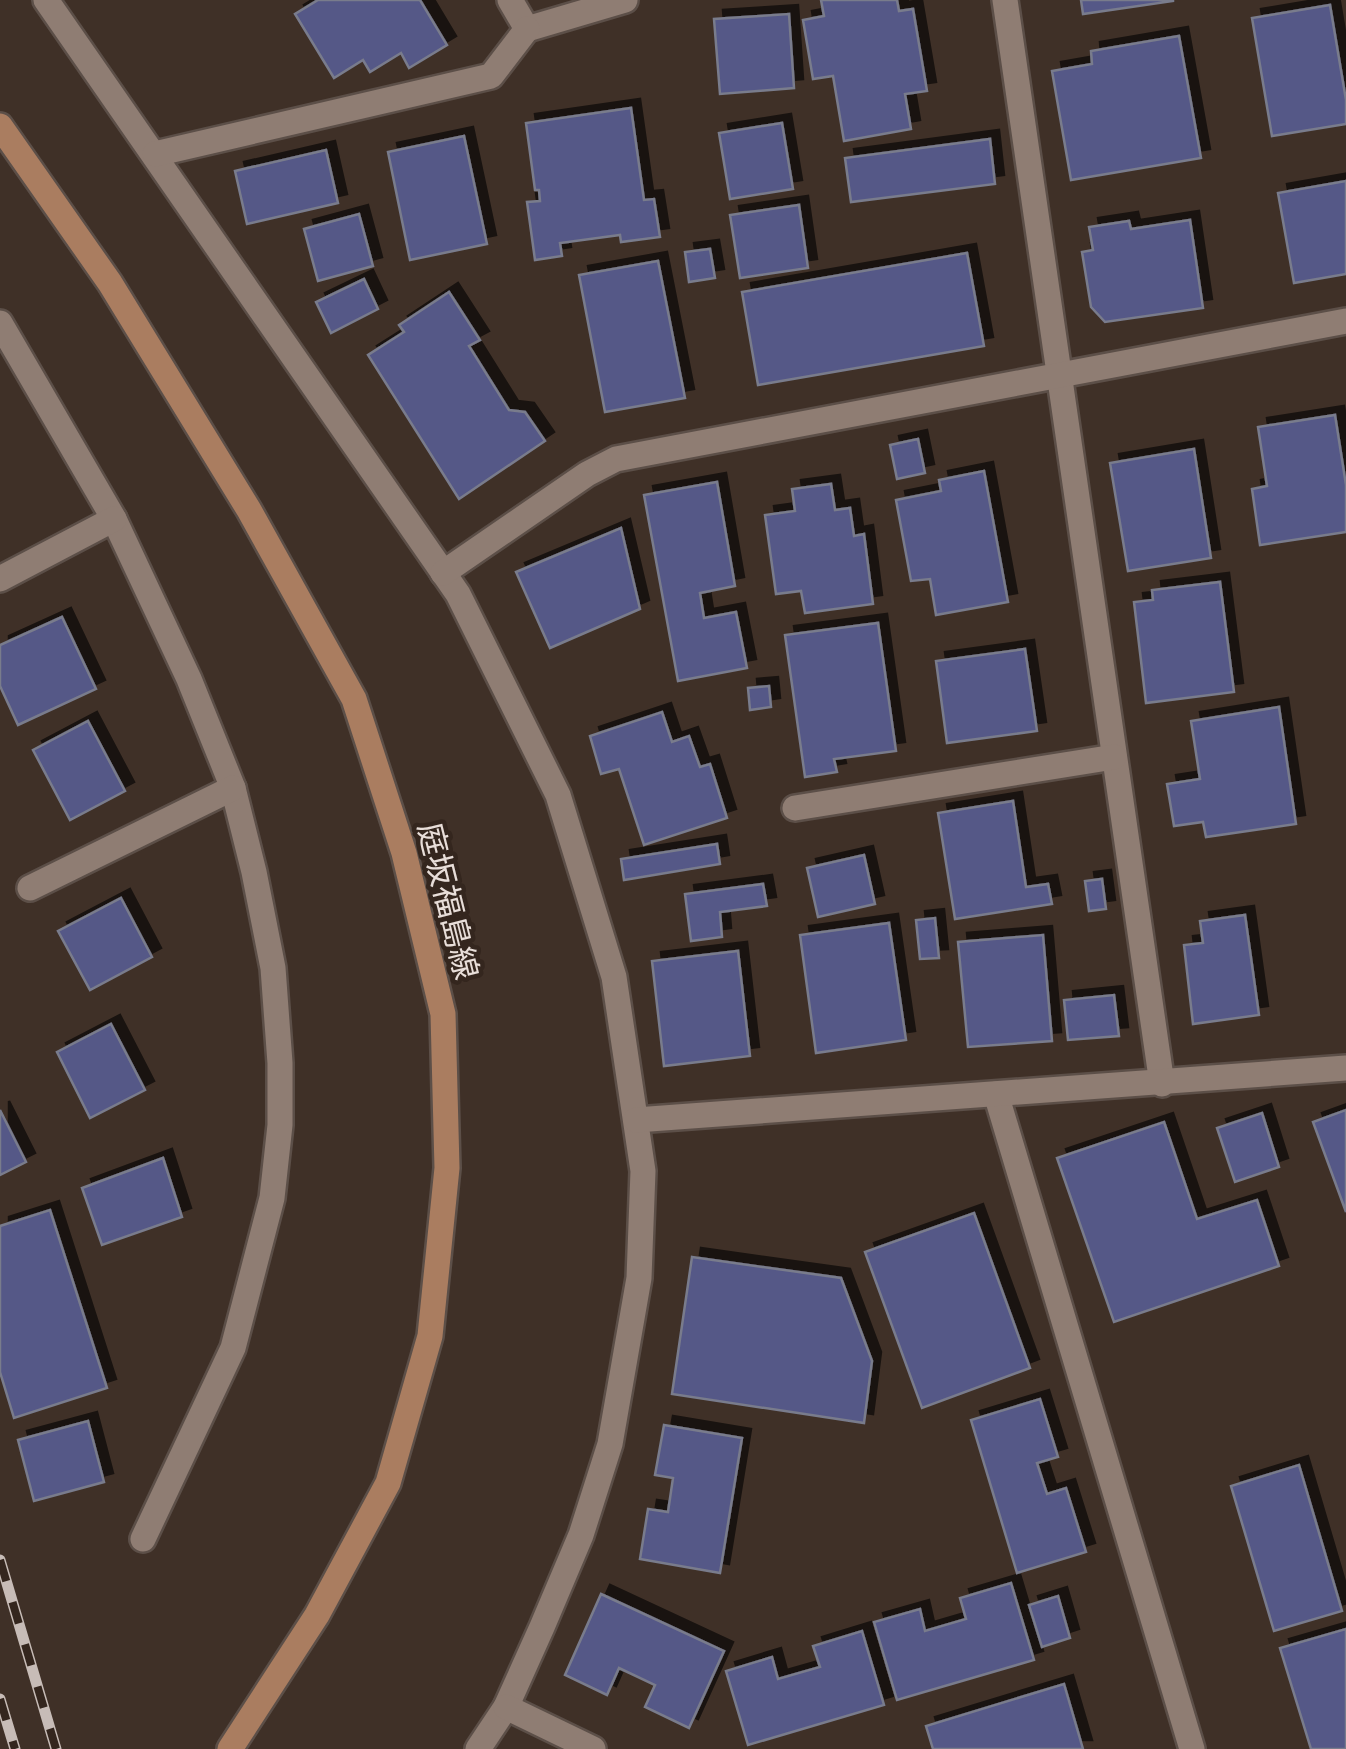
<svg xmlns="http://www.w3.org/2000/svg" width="1346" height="1749" viewBox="0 0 1346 1749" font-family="Roboto,'Noto Sans JP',sans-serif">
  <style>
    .building { fill: #555887; stroke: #797b8c; stroke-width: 2.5; filter: url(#shadow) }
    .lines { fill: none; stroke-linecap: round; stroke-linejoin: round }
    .minor-casing { stroke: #5c4f48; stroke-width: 30 }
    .secondary-casing { stroke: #5c4f48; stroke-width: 30 }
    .minor { stroke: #8f7d73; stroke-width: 25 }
    .secondary { stroke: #aa7d60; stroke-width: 25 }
    .rail-casing { stroke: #c7bcb7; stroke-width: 11 }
    .rail { stroke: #34261e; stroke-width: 8; stroke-dasharray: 22; stroke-linecap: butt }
    .labels { text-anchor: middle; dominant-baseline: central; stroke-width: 9; stroke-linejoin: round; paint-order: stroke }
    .street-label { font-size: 32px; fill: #e8ded9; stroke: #34261e }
  </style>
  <defs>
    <filter id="shadow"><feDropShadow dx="9" dy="-9" stdDeviation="0" flood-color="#0009"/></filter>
  </defs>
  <rect width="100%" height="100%" fill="#3f3027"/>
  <g class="building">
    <polygon points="318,0 420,0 447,45 409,68 401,53 370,72 363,60 334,78 295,14"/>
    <polygon points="821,0 897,0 899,11 913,9 927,91 905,94 911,129 844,141 833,76 813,79 803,20 824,16"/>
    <polygon points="1081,0 1173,0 1173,1 1083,14"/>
    <polygon points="1330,5 1346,100 1346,124 1272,136 1252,18"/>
    <polygon points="789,14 794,88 720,94 714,19"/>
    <polygon points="1179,36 1201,158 1071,180 1052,71 1092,64 1091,51"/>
    <polygon points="631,108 644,200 654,199 660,237 621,242 620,235 560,243 562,256 535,260 527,202 540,201 539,190 535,190 526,123"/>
    <polygon points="782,123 793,189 730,199 719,133"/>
    <polygon points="464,136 487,244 410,260 388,152"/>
    <polygon points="990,139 995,184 851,202 845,158"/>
    <polygon points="326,150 338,203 247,224 235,171"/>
    <polygon points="1346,181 1346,274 1294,283 1278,193"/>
    <polygon points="799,205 808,268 740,278 730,215"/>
    <polygon points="359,214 373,266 318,281 304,229"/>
    <polygon points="1190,220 1203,308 1105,322 1091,307 1082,252 1093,250 1089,227 1129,221 1131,229"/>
    <polygon points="710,249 715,278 689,282 685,252"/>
    <polygon points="967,253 984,346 758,385 742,292"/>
    <polygon points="658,261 685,398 605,412 579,275"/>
    <polygon points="364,279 378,309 331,333 316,302"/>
    <polygon points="449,292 480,340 469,346 509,410 525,412 545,441 459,499 368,355 404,332 399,325"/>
    <polygon points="1335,415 1346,485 1346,532 1260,545 1252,489 1267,486 1258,427"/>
    <polygon points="918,439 925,473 897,479 890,445"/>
    <polygon points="1194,449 1211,558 1128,571 1110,463"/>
    <polygon points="984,471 1008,602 936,615 930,579 911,581 896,500 941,491 939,480"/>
    <polygon points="717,482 735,586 700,593 704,618 736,612 747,668 678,681 644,495"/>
    <polygon points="831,484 835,510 850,508 854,536 864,534 873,604 805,613 801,591 776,594 765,515 795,511 792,489"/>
    <polygon points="621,528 640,609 550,648 516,572"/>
    <polygon points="1220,582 1234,692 1146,703 1134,602 1153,600 1152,590"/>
    <polygon points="62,617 96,689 18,725 0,686 0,645"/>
    <polygon points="878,623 896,751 834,759 837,772 805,777 785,635"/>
    <polygon points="1025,649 1037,731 947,743 936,661"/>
    <polygon points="769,686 771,707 750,710 748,688"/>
    <polygon points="1279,707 1296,824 1206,837 1203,822 1174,826 1167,784 1200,779 1191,721"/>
    <polygon points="662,712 672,742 689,736 700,767 710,764 727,818 644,845 619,769 601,774 590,736"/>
    <polygon points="88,721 125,791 70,820 33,750"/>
    <polygon points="1013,801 1026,887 1048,884 1052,904 955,919 938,813"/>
    <polygon points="717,844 720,864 624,880 621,859"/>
    <polygon points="864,855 875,904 818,917 807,868"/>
    <polygon points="1102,879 1106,909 1089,911 1085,881"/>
    <polygon points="763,884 767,906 720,912 722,937 691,941 685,894"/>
    <polygon points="121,898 152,957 90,990 58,931"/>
    <polygon points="1245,915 1259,1015 1193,1024 1184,945 1203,943 1200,921"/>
    <polygon points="935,918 939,958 920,959 916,920"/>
    <polygon points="889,923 906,1040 816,1053 800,935"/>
    <polygon points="1043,935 1052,1041 968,1047 958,942"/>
    <polygon points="738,951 750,1056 664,1066 652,961"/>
    <polygon points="1114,995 1119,1036 1068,1040 1064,1000"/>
    <polygon points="111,1024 145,1090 90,1118 57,1052"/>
    <polygon points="0,1110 26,1162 0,1175"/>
    <polygon points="1346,1110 1346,1212 1313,1122"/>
    <polygon points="1262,1113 1279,1167 1235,1182 1217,1128"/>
    <polygon points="1164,1122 1197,1219 1257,1200 1279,1266 1114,1322 1057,1158"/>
    <polygon points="163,1158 182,1217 102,1245 82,1188"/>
    <polygon points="50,1210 107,1388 14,1418 0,1372 0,1226"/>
    <polygon points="974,1213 1030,1368 922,1408 865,1252"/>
    <polygon points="692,1257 841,1278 872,1361 864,1423 672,1394"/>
    <polygon points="1040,1399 1058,1457 1037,1463 1047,1494 1066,1488 1086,1552 1017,1573 971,1420"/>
    <polygon points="88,1421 104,1482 34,1501 18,1440"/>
    <polygon points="664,1425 742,1438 720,1573 640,1559 648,1509 668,1512 673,1478 655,1475"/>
    <polygon points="1299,1465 1342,1611 1274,1631 1231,1486"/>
    <polygon points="1011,1583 1034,1660 897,1700 874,1622 920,1609 925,1631 966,1619 960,1598"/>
    <polygon points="601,1594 724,1651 689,1728 645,1707 655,1685 619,1668 607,1695 565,1675"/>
    <polygon points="1058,1596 1070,1638 1042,1647 1029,1605"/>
    <polygon points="1346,1629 1346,1749 1311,1749 1280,1648"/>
    <polygon points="862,1631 884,1705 748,1745 726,1671 772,1657 778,1679 820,1667 813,1646"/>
    <polygon points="1064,1684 1083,1749 933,1749 926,1726"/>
  </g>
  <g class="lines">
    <g class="minor-casing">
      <g id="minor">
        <polyline points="46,0 458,594 558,795 614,977 643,1171 639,1278 610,1444 581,1535 542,1627 506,1707 478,1749"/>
        <polyline points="510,0 527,29 625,0"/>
        <polyline points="1005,0 1162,1084"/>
        <polyline points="155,154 491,76 527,29"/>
        <polyline points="0,323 114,519 189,679 233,788 254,872 273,968 280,1063 280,1125 272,1198 233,1348 143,1539"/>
        <polyline points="443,573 587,474 616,459 1346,321"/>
        <polyline points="0,579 114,519"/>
        <polyline points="795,808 1114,757"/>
        <polyline points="30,888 233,788"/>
        <polyline points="996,1094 1192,1749"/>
        <polyline points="636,1120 1346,1068"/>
        <polyline points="506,1707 593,1749"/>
      </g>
    </g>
    <g class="secondary-casing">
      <polyline id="secondary" points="0,126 110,283 249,510 354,699 404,853 443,1014 447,1168 430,1336 388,1483 317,1615 230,1749"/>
    </g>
    <use href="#minor" class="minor"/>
    <use href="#secondary" class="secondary"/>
    <g class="rail-casing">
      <g id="rail">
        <polyline points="0,1560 56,1749"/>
        <polyline points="0,1699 15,1749"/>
      </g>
    </g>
    <use href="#rail" class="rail"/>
  </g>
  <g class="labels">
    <g class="street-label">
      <text transform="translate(448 901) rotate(76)">庭坂福島線</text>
    </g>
  </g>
</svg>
